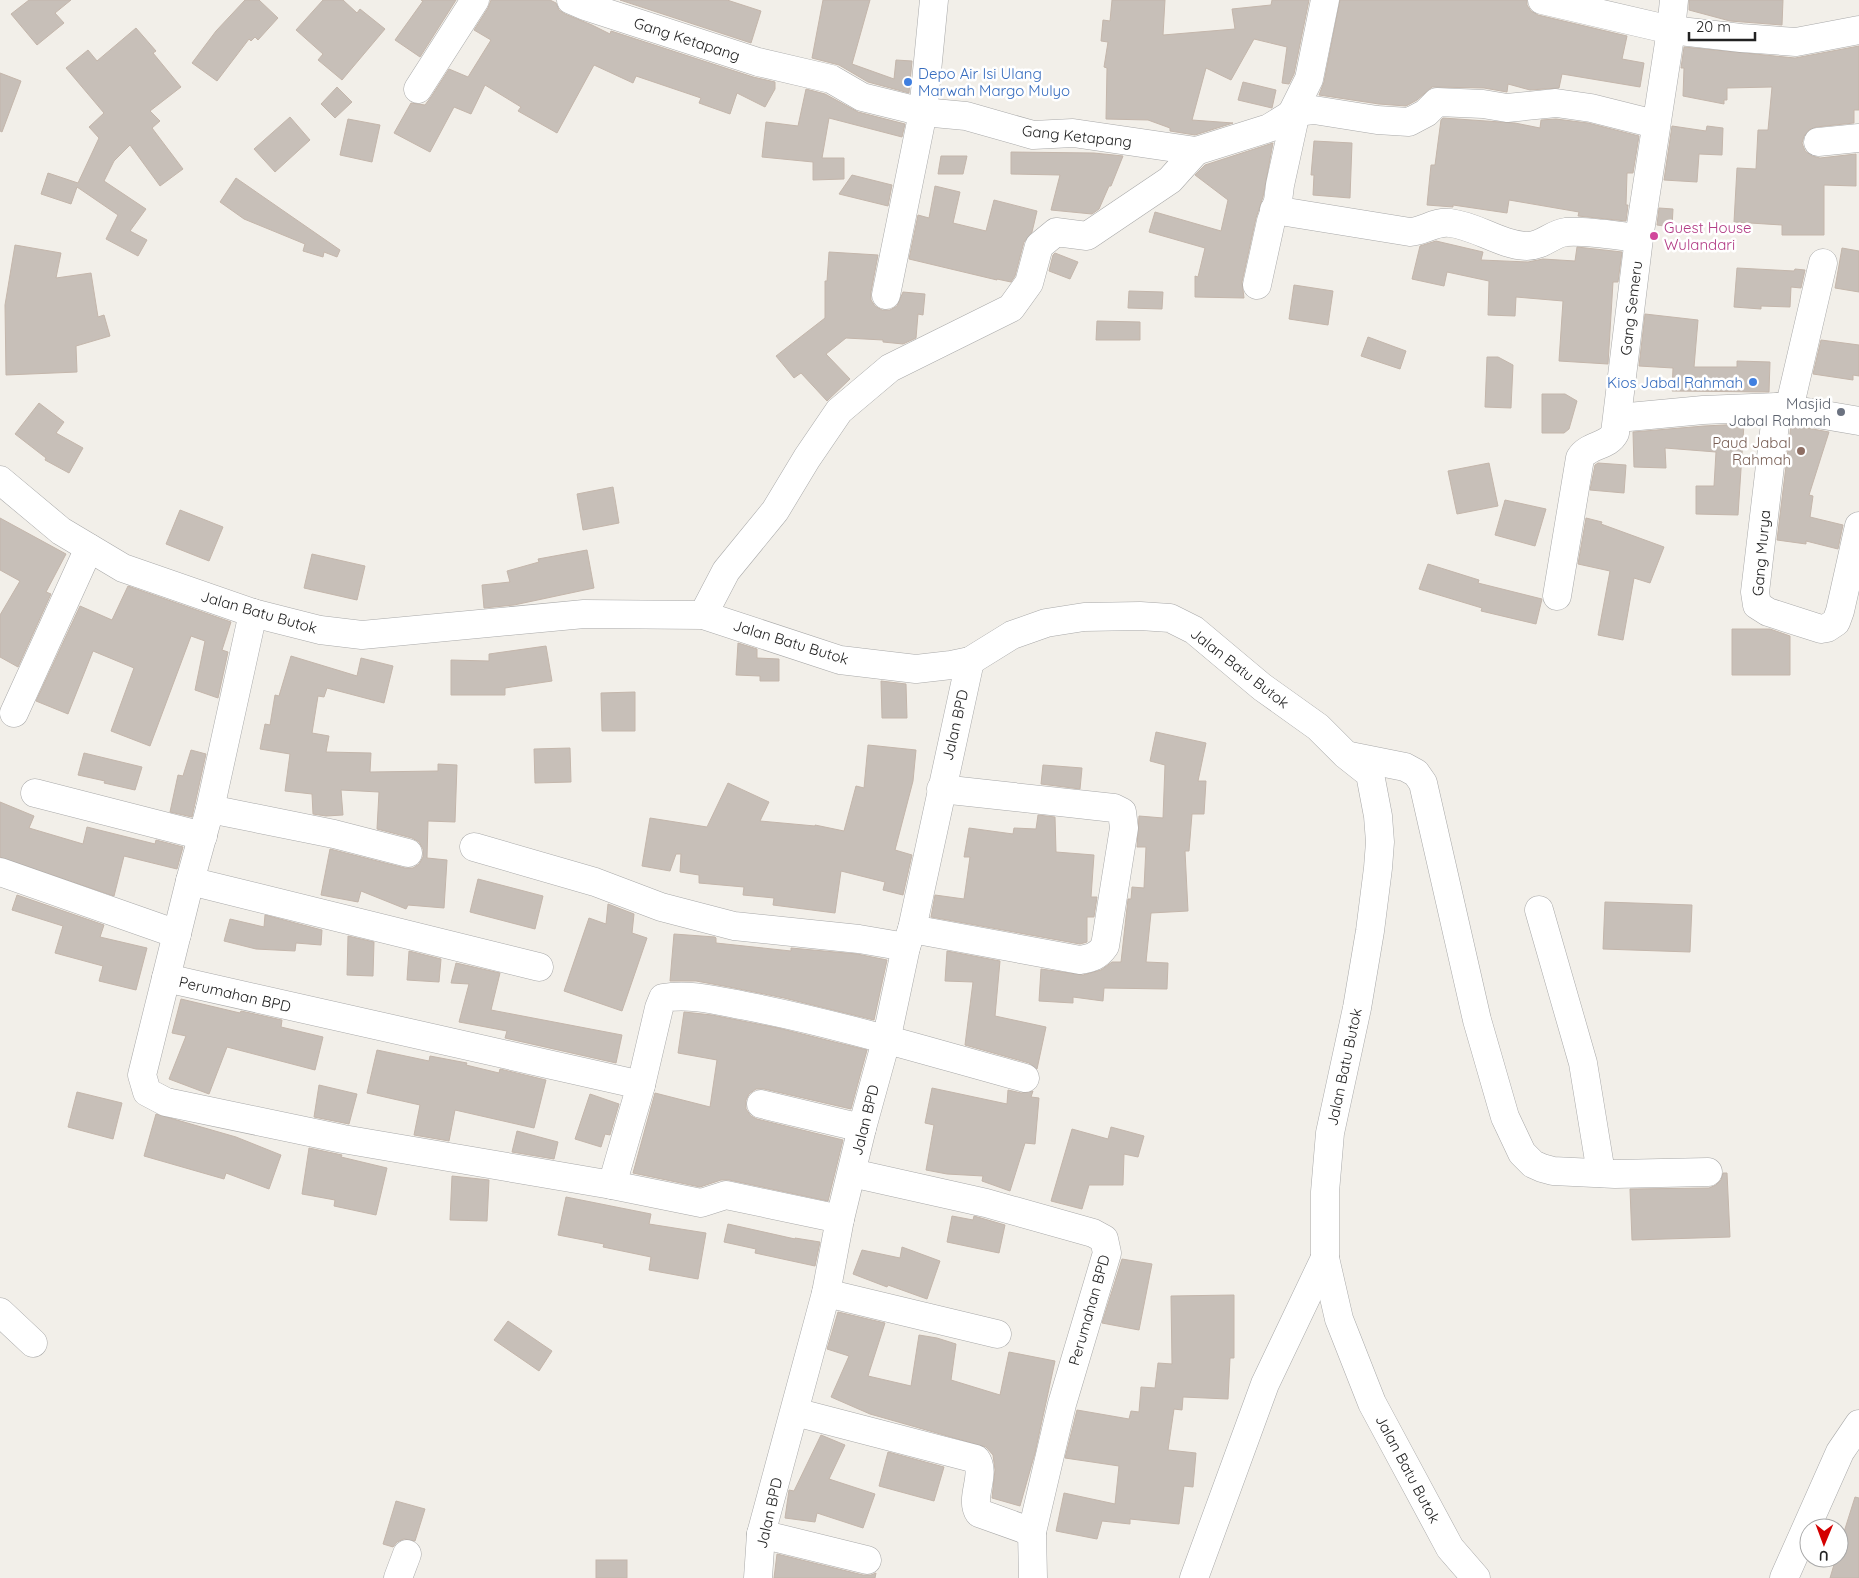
<svg xmlns="http://www.w3.org/2000/svg" width="1859" height="1578" viewBox="0 0 1859 1578" font-family="Quicksand,sans-serif">
  <style>
    .building { fill: #c7bfb8; stroke: #c4b6ab }
    .lines { fill: none; stroke-linecap: round; stroke-linejoin: round }
    .minor-casing { stroke: #a9a9a9; stroke-width: 29 }
    .minor { stroke: #fff; stroke-width: 28 }
    .shop-dot { fill: #3f7fe0; stroke: #fff; stroke-width: 2 }
    .hotel-dot { fill: #d1479c; stroke: #fff; stroke-width: 2 }
    .worship-dot { fill: #6b7280; stroke: #fff; stroke-width: 2 }
    .education-dot { fill: #8d6e63; stroke: #fff; stroke-width: 2 }
    .labels { text-anchor: middle; dominant-baseline: central; stroke-width: 5; stroke-linejoin: round; paint-order: stroke }
    .street-label { font-size: 15px; fill: #222; stroke: #fff }
    .shop-label { font-size: 15px; fill: #366cbe; stroke: #fff; text-anchor: start }
    .hotel-label { font-size: 15px; fill: #b23c85; stroke: #fff; text-anchor: start }
    .worship-label { font-size: 15px; fill: #5b616d; stroke: #fff; text-anchor: end }
    .education-label { font-size: 15px; fill: #785e54; stroke: #fff; text-anchor: end }
  </style>
  <rect width="100%" height="100%" fill="#f2efe9"/>
  <g class="building">
    <polygon points="29,0 71,0 55,13 64,23 37,45 11,14"/>
    <polygon points="245,0 259,0 278,18 258,40 255,37 251,41 249,39 217,81 192,63 216,31"/>
    <polygon points="323,0 343,0 357,13 360,9 385,29 342,80 318,60 323,54 296,30"/>
    <polygon points="421,0 456,0 420,57 395,40 423,1"/>
    <polygon points="491,0 550,0 556,3 559,10 565,14 592,25 610,34 611,31 753,77 775,82 775,89 765,107 737,93 730,114 699,103 701,98 636,76 633,83 594,65 557,133 518,111 521,107 485,85 471,114 454,107 430,152 394,133 411,103 425,105 431,97 449,69 468,77 491,40 474,30 488,8"/>
    <polygon points="620,0 727,0 761,11 751,43"/>
    <polygon points="823,0 870,0 852,64 894,79 896,60 912,61 909,93 868,82 839,65 812,58"/>
    <polygon points="1112,0 1165,0 1163,35 1235,29 1232,9 1271,5 1272,0 1309,0 1294,74 1289,84 1282,83 1287,47 1254,39 1231,80 1206,68 1192,120 1233,123 1195,135 1170,131 1170,128 1148,120 1106,119 1107,68 1104,67 1108,42 1101,41 1103,20 1110,21"/>
    <polygon points="1340,0 1527,0 1527,5 1531,11 1538,15 1627,36 1622,59 1644,63 1640,87 1562,74 1559,88 1530,90 1508,84 1507,92 1484,88 1432,87 1417,100 1406,106 1379,104 1319,95 1324,82"/>
    <polygon points="1689,0 1783,0 1782,25 1730,21 1689,10"/>
    <polygon points="136,28 156,51 153,53 181,87 150,111 160,121 152,128 183,169 160,186 130,145 114,161 104,181 146,209 130,231 147,240 138,256 106,239 118,215 77,187 71,204 41,194 48,173 78,183 99,138 89,127 104,113 66,68 88,50 97,61"/>
    <polygon points="1859,46 1859,110 1854,110 1854,123 1816,127 1809,130 1804,136 1802,143 1805,151 1812,156 1820,158 1856,154 1856,186 1824,185 1824,235 1782,235 1782,225 1734,222 1737,168 1756,169 1758,130 1768,130 1772,87 1727,88 1727,100 1724,100 1724,104 1683,96 1684,68 1681,68 1684,47 1795,58"/>
    <polygon points="0,73 21,81 2,132 0,131"/>
    <polygon points="1243,82 1276,90 1272,108 1238,100"/>
    <polygon points="337,87 352,102 335,118 321,104"/>
    <polygon points="806,89 825,94 858,112 905,124 902,137 829,118 822,158 844,158 844,179 813,180 813,162 762,157 766,122 798,126"/>
    <polygon points="290,117 310,140 275,172 254,149"/>
    <polygon points="1443,118 1515,123 1540,128 1541,120 1556,119 1588,123 1639,136 1633,173 1627,173 1626,205 1628,205 1626,221 1578,216 1579,212 1509,200 1507,213 1453,205 1453,207 1427,205 1431,165 1435,165 1441,120"/>
    <polygon points="348,119 380,125 372,162 340,155"/>
    <polygon points="1672,126 1706,131 1707,126 1723,128 1722,155 1699,154 1697,182 1664,180"/>
    <polygon points="1314,141 1352,143 1350,198 1313,195 1314,175 1311,175"/>
    <polygon points="1273,143 1263,197 1256,218 1242,282 1244,298 1195,297 1195,276 1198,277 1205,248 1149,232 1155,212 1221,231 1228,200 1195,175 1205,165"/>
    <polygon points="1011,152 1094,153 1123,156 1111,186 1109,186 1099,209 1092,214 1051,210 1060,175 1011,174"/>
    <polygon points="941,156 967,156 963,174 938,174"/>
    <polygon points="852,175 892,185 888,206 839,194"/>
    <polygon points="236,178 340,250 337,257 324,252 323,257 303,251 305,244 244,219 220,202"/>
    <polygon points="935,186 960,192 953,223 986,231 994,200 1037,211 1032,232 1024,242 1015,276 1011,282 997,279 997,280 909,259 918,215 929,218"/>
    <polygon points="1659,208 1673,209 1672,227 1657,225"/>
    <polygon points="1436,241 1483,252 1481,260 1528,262 1543,259 1575,261 1577,247 1622,252 1618,282 1613,282 1608,364 1559,361 1563,301 1516,297 1515,316 1488,315 1489,281 1447,272 1444,286 1412,279 1420,246"/>
    <polygon points="15,245 61,253 56,278 91,273 98,317 104,315 110,336 76,346 77,372 6,375 5,305"/>
    <polygon points="1842,248 1859,251 1859,292 1835,288"/>
    <polygon points="829,252 878,255 871,292 871,300 875,306 882,310 890,310 897,306 903,292 925,294 923,315 918,314 916,338 903,344 883,342 883,340 846,338 826,354 850,379 827,401 801,373 794,378 776,356 825,318 825,281 827,281"/>
    <polygon points="1055,253 1078,262 1070,279 1049,271 1053,255"/>
    <polygon points="1737,268 1794,271 1795,269 1805,270 1801,288 1791,287 1790,307 1761,306 1761,309 1734,307"/>
    <polygon points="1294,285 1333,291 1328,325 1289,319"/>
    <polygon points="1129,291 1163,292 1162,309 1128,308"/>
    <polygon points="1645,314 1698,320 1694,367 1737,367 1737,361 1770,362 1769,392 1672,391 1673,368 1639,366"/>
    <polygon points="1097,321 1140,322 1140,340 1096,340"/>
    <polygon points="1368,337 1406,351 1400,369 1361,356"/>
    <polygon points="1821,340 1859,345 1859,376 1853,375 1853,380 1813,374"/>
    <polygon points="1487,357 1498,357 1513,365 1511,408 1485,407"/>
    <polygon points="1542,394 1565,394 1577,401 1569,429 1564,433 1542,433"/>
    <polygon points="39,403 64,422 56,433 83,448 69,473 45,460 46,458 15,434"/>
    <polygon points="1744,424 1738,515 1696,514 1696,486 1714,486 1716,452 1665,448 1666,468 1634,467 1633,432 1704,426"/>
    <polygon points="1791,425 1829,432 1809,495 1813,496 1810,517 1843,525 1838,549 1806,541 1806,544 1777,540"/>
    <polygon points="1489,463 1498,506 1457,514 1448,471"/>
    <polygon points="1598,463 1626,465 1624,493 1590,490 1595,465"/>
    <polygon points="613,487 619,523 583,530 577,494"/>
    <polygon points="1505,500 1546,509 1535,546 1495,535"/>
    <polygon points="180,510 223,527 209,561 166,544"/>
    <polygon points="0,518 66,554 46,592 51,594 18,667 0,657 0,615 20,581 0,570"/>
    <polygon points="1586,518 1602,522 1601,524 1664,547 1650,583 1634,578 1623,640 1598,635 1610,571 1578,564"/>
    <polygon points="587,550 594,588 514,605 484,608 482,585 510,582 507,571 539,562 538,559"/>
    <polygon points="312,554 365,566 357,600 304,588"/>
    <polygon points="1428,564 1479,580 1478,583 1542,599 1536,624 1481,611 1482,608 1419,589"/>
    <polygon points="128,586 231,622 222,650 228,652 218,698 195,690 205,641 191,636 150,746 111,731 134,668 93,651 68,714 36,701 80,606 112,620"/>
    <polygon points="1732,629 1770,629 1790,636 1790,675 1732,675"/>
    <polygon points="738,643 757,649 757,658 779,659 779,681 760,681 760,676 736,675"/>
    <polygon points="546,646 552,681 505,688 505,695 451,695 451,660 489,661 489,654"/>
    <polygon points="291,656 357,676 361,658 393,666 384,703 327,688 324,697 318,696 312,733 329,736 326,752 371,753 370,772 438,771 438,764 457,765 455,822 428,821 427,858 447,860 444,908 408,905 406,909 361,891 358,902 321,895 330,849 405,868 413,868 419,864 423,857 423,849 419,842 412,838 377,829 379,792 341,790 343,815 326,816 313,814 312,794 285,791 290,754 260,749 265,724 270,725 275,695 279,696"/>
    <polygon points="881,681 906,684 907,718 882,718"/>
    <polygon points="635,692 635,731 602,731 601,693"/>
    <polygon points="1156,732 1206,743 1198,781 1206,781 1204,814 1192,814 1189,851 1185,851 1188,911 1151,913 1146,962 1168,963 1167,989 1104,988 1103,1001 1073,997 1073,1003 1039,1001 1041,969 1083,975 1101,970 1112,962 1121,962 1128,899 1131,899 1132,887 1144,888 1146,847 1137,847 1139,816 1163,818 1165,765 1150,761"/>
    <polygon points="868,745 916,750 913,781 895,850 912,855 903,895 883,890 885,882 841,871 835,913 773,905 774,898 743,895 744,887 699,883 699,875 680,872 681,854 676,854 670,871 642,866 650,818 707,827 728,783 769,802 760,821 815,826 815,825 844,831 856,786 864,788"/>
    <polygon points="570,748 571,782 535,783 534,749"/>
    <polygon points="191,750 206,754 192,817 170,812 178,775 183,776"/>
    <polygon points="84,753 142,767 135,790 104,783 105,781 78,775"/>
    <polygon points="1043,765 1082,768 1080,789 1041,784"/>
    <polygon points="0,802 34,816 29,828 83,844 87,827 155,844 156,840 183,847 177,869 124,856 114,896 0,857"/>
    <polygon points="1038,815 1055,817 1056,852 1094,855 1091,897 1097,897 1094,917 1087,917 1087,942 1080,944 931,917 935,895 964,899 970,857 964,857 969,828 1013,834 1014,828 1036,829"/>
    <polygon points="478,879 543,896 535,929 470,912"/>
    <polygon points="17,895 104,925 100,937 147,948 136,990 99,981 103,966 55,953 63,926 12,910"/>
    <polygon points="1605,902 1692,905 1690,952 1603,949"/>
    <polygon points="608,904 634,914 632,933 647,938 622,1011 564,991 589,918 606,924"/>
    <polygon points="265,915 322,930 321,945 296,943 295,951 256,949 224,941 230,919 264,927"/>
    <polygon points="674,934 715,937 716,938 716,943 791,951 791,948 857,954 887,960 874,1020 784,998 729,987 696,981 670,981"/>
    <polygon points="348,936 374,942 373,976 347,975"/>
    <polygon points="409,951 441,959 439,982 407,980"/>
    <polygon points="947,951 1000,961 995,1016 1046,1027 1037,1069 1029,1063 965,1045 973,982 945,981"/>
    <polygon points="456,963 500,973 491,1010 622,1035 616,1063 505,1038 507,1031 459,1022 469,984 451,983"/>
    <polygon points="181,999 240,1013 241,1011 282,1020 281,1027 323,1037 315,1070 227,1047 209,1094 169,1079 186,1036 172,1033"/>
    <polygon points="684,1012 712,1015 778,1028 867,1050 851,1109 764,1089 756,1089 749,1094 746,1100 746,1109 751,1116 757,1119 843,1140 828,1201 729,1180 721,1180 700,1187 633,1173 655,1093 710,1107 717,1060 678,1053"/>
    <polygon points="377,1050 429,1061 430,1056 467,1063 466,1065 499,1073 500,1069 546,1080 534,1128 455,1110 449,1141 414,1135 420,1105 367,1093"/>
    <polygon points="319,1085 357,1094 349,1124 314,1117"/>
    <polygon points="932,1088 1007,1104 1008,1090 1021,1093 1033,1091 1031,1097 1039,1098 1035,1144 1025,1143 1010,1191 982,1181 983,1176 947,1174 926,1170 934,1125 925,1123"/>
    <polygon points="77,1092 122,1103 113,1139 68,1127"/>
    <polygon points="590,1094 619,1104 610,1135 605,1134 601,1147 575,1139"/>
    <polygon points="156,1114 236,1137 281,1155 269,1189 226,1173 224,1179 144,1156"/>
    <polygon points="1111,1127 1144,1136 1138,1157 1124,1154 1123,1185 1089,1185 1082,1209 1051,1201 1072,1129 1108,1139"/>
    <polygon points="517,1131 558,1142 554,1159 512,1152"/>
    <polygon points="309,1148 342,1155 341,1157 387,1168 376,1215 334,1206 335,1200 302,1194"/>
    <polygon points="1723,1173 1727,1173 1730,1237 1632,1240 1630,1189 1709,1188 1716,1185 1721,1180"/>
    <polygon points="452,1176 489,1180 487,1221 450,1220"/>
    <polygon points="566,1197 651,1214 649,1224 706,1233 698,1279 649,1270 651,1257 603,1247 604,1244 558,1235"/>
    <polygon points="952,1216 973,1220 974,1216 1005,1225 999,1253 947,1242"/>
    <polygon points="728,1224 795,1239 795,1238 820,1242 815,1266 755,1253 756,1249 724,1242"/>
    <polygon points="902,1247 940,1261 927,1299 888,1285 887,1287 853,1274 862,1250 900,1258"/>
    <polygon points="1122,1259 1152,1264 1139,1330 1102,1323"/>
    <polygon points="1234,1295 1234,1358 1230,1358 1228,1399 1183,1397 1182,1410 1174,1409 1168,1450 1196,1453 1193,1487 1184,1486 1179,1524 1130,1519 1130,1524 1102,1521 1097,1539 1056,1531 1064,1493 1115,1504 1119,1466 1065,1458 1077,1410 1129,1419 1131,1411 1139,1412 1141,1387 1155,1388 1158,1363 1172,1364 1171,1296"/>
    <polygon points="838,1312 885,1323 868,1376 911,1386 919,1335 937,1338 956,1344 951,1380 1000,1395 1009,1352 1055,1361 1035,1453 1020,1506 992,1498 995,1470 993,1455 986,1447 870,1414 831,1397 849,1356 827,1349"/>
    <polygon points="508,1321 552,1351 539,1371 494,1340"/>
    <polygon points="821,1435 845,1445 829,1479 875,1494 863,1528 817,1513 815,1522 785,1518 789,1490 794,1491"/>
    <polygon points="888,1452 944,1467 934,1501 879,1486"/>
    <polygon points="1855,1497 1859,1498 1859,1578 1830,1578 1836,1558 1839,1558 1839,1548"/>
    <polygon points="396,1501 425,1509 415,1541 404,1539 397,1542 393,1547 383,1544"/>
    <polygon points="777,1554 863,1575 871,1575 876,1573 875,1578 774,1578"/>
    <rect x="596" y="1560" width="31" height="18"/>
  </g>
  <g class="lines">
    <g class="minor-casing">
      <g id="minor">
        <polyline points="571,0 585,6 758,62 831,79 862,97 923,112 966,116 1033,135 1073,133 1196,151 1269,128 1295,112 1314,110 1377,120 1409,122 1426,113 1437,102 1483,104 1507,108 1556,103 1591,108 1655,124"/>
        <polyline points="1542,0 1671,30 1741,38 1796,42 1859,30"/>
        <polyline points="418,89 475,0"/>
        <polyline points="1295,112 1293,111 1309,79 1325,0"/>
        <polyline points="1818,142 1859,138"/>
        <path d="M1274,210L1410,232C1425,231 1435,221 1450,223C1477,226 1500,245 1527,246C1543,246 1551,234 1566,232C1585,230 1619,236 1639,238"/>
        <polyline points="1257,285 1271,221 1278,201 1280,185 1296,112"/>
        <polyline points="886,295 923,112 934,0"/>
        <polyline points="1777,407 1755,592 1757,605 1768,612 1821,629 1827,628 1836,622 1840,611 1859,526"/>
        <polyline points="1789,409 1823,263"/>
        <polyline points="1618,418 1703,410 1777,407 1859,421"/>
        <polyline points="0,480 61,531 123,568 253,613 320,630 362,635 584,614 703,615 840,660 916,669 951,665 970,661 1012,635 1046,623 1084,617 1140,616 1170,618 1194,630 1262,687 1318,727 1346,755 1370,774 1378,816 1380,842 1378,868 1370,931 1357,1008 1330,1133 1325,1192 1325,1258 1339,1319 1372,1403 1450,1548 1476,1578"/>
        <path d="M1557,596L1580,458C1589,444 1608,447 1615,433L1639,238L1671,30L1674,0"/>
        <polyline points="253,613 210,809 190,881 166,978 641,1085"/>
        <polyline points="703,615 726,571 775,511 807,458 839,411 890,368 1011,308 1029,283 1039,246 1056,232 1087,236 1170,180 1196,151"/>
        <polyline points="14,713 89,548"/>
        <polyline points="1350,756 1405,767 1416,773 1423,783 1477,1020 1505,1117 1522,1153 1533,1164 1542,1168 1553,1171 1615,1174 1708,1172"/>
        <polyline points="35,793 203,836"/>
        <polyline points="210,809 334,834 408,853"/>
        <polyline points="474,847 595,882 661,907 734,926 859,939 906,947"/>
        <polyline points="0,872 177,934"/>
        <polyline points="190,881 539,967"/>
        <polyline points="1539,910 1583,1063 1601,1173"/>
        <path d="M912,929L1080,960C1092,958 1098,956 1105,946L1124,828L1122,812L1114,808L941,789"/>
        <polyline points="166,978 142,1075 147,1092 166,1102 343,1139 612,1185 701,1203 726,1195 840,1219"/>
        <polyline points="761,1104 862,1128"/>
        <polyline points="852,1173 986,1203 1093,1233 1104,1239 1107,1253 1062,1404 1032,1532 1033,1578"/>
        <path d="M612,1185L641,1085L659,1008L663,998C690,993 719,1001 746,1006C839,1024 933,1053 1025,1078"/>
        <polyline points="826,1293 997,1334"/>
        <polyline points="0,1312 33,1343"/>
        <path d="M795,1412L976,1459C987,1474 969,1498 979,1513L1032,1532"/>
        <polyline points="761,1534 867,1560"/>
        <polyline points="398,1578 407,1554"/>
        <polyline points="758,1578 761,1534 826,1293 840,1219 862,1128 886,1041 906,947 912,929 970,661"/>
        <polyline points="1194,1578 1265,1384 1325,1258"/>
        <polyline points="1784,1578 1840,1452 1859,1424"/>
      </g>
    </g>
    <use href="#minor" class="minor"/>
  </g>
  <g class="shop-dot">
    <circle cx="908" cy="82" r="5"/>
    <circle cx="1753" cy="382" r="5"/>
  </g>
  <circle class="hotel-dot" cx="1654" cy="236" r="5"/>
  <circle class="worship-dot" cx="1841" cy="412" r="5"/>
  <circle class="education-dot" cx="1801" cy="451" r="5"/>
  <g class="labels">
    <g class="street-label">
      <text transform="translate(687 39) rotate(18)">Gang Ketapang</text>
      <text transform="translate(1077 136) rotate(6)">Gang Ketapang</text>
      <text transform="translate(1631 308) rotate(-83)">Gang Semeru</text>
      <text transform="translate(1761 553) rotate(-85)">Gang Murya</text>
      <text transform="translate(259 612) rotate(16)">Jalan Batu Butok</text>
      <text transform="translate(791 642) rotate(17)">Jalan Batu Butok</text>
      <text transform="translate(1240 668) rotate(38)">Jalan Batu Butok</text>
      <text transform="translate(955 725) rotate(-77)">Jalan BPD</text>
      <text transform="translate(235 994) rotate(13)">Perumahan BPD</text>
      <text transform="translate(1344 1067) rotate(-78)">Jalan Batu Butok</text>
      <text transform="translate(865 1120) rotate(-76)">Jalan BPD</text>
      <text transform="translate(1089 1310) rotate(-74)">Perumahan BPD</text>
      <text transform="translate(1408 1469) rotate(62)">Jalan Batu Butok</text>
      <text transform="translate(769 1513) rotate(-77)">Jalan BPD</text>
    </g>
    <g class="shop-label">
      <text x="918" y="73">Depo Air Isi Ulang<tspan x="918" dy="17">Marwah Margo Mulyo</tspan></text>
      <text x="1743" y="382" text-anchor="end">Kios Jabal Rahmah</text>
    </g>
    <g class="hotel-label">
      <text x="1664" y="227">Guest House<tspan x="1664" dy="17">Wulandari</tspan></text>
    </g>
    <g class="worship-label">
      <text x="1831" y="403">Masjid<tspan x="1831" dy="17">Jabal Rahmah</tspan></text>
    </g>
    <g class="education-label">
      <text x="1791" y="442">Paud Jabal<tspan x="1791" dy="17">Rahmah</tspan></text>
    </g>
  </g>
  <g transform="translate(1824 1543) rotate(181)"><circle r="24" fill="#ffffff" stroke="#a7a7a7"/>
  <path d="M0-4L9 19L0 12L-9 19Z" fill="#d40000"/>
  <text y="-8" font-size="14" font-weight="bold" text-anchor="middle" fill="#222222">U</text>
  </g>
  <path d="M1689 32v8h66v-8" fill="none" stroke="#222222" stroke-width="2.5"/>
  <text x="1696" y="32" font-size="15" fill="#222222" stroke="#ffffff" stroke-width="4" paint-order="stroke">20 m</text>
</svg>
